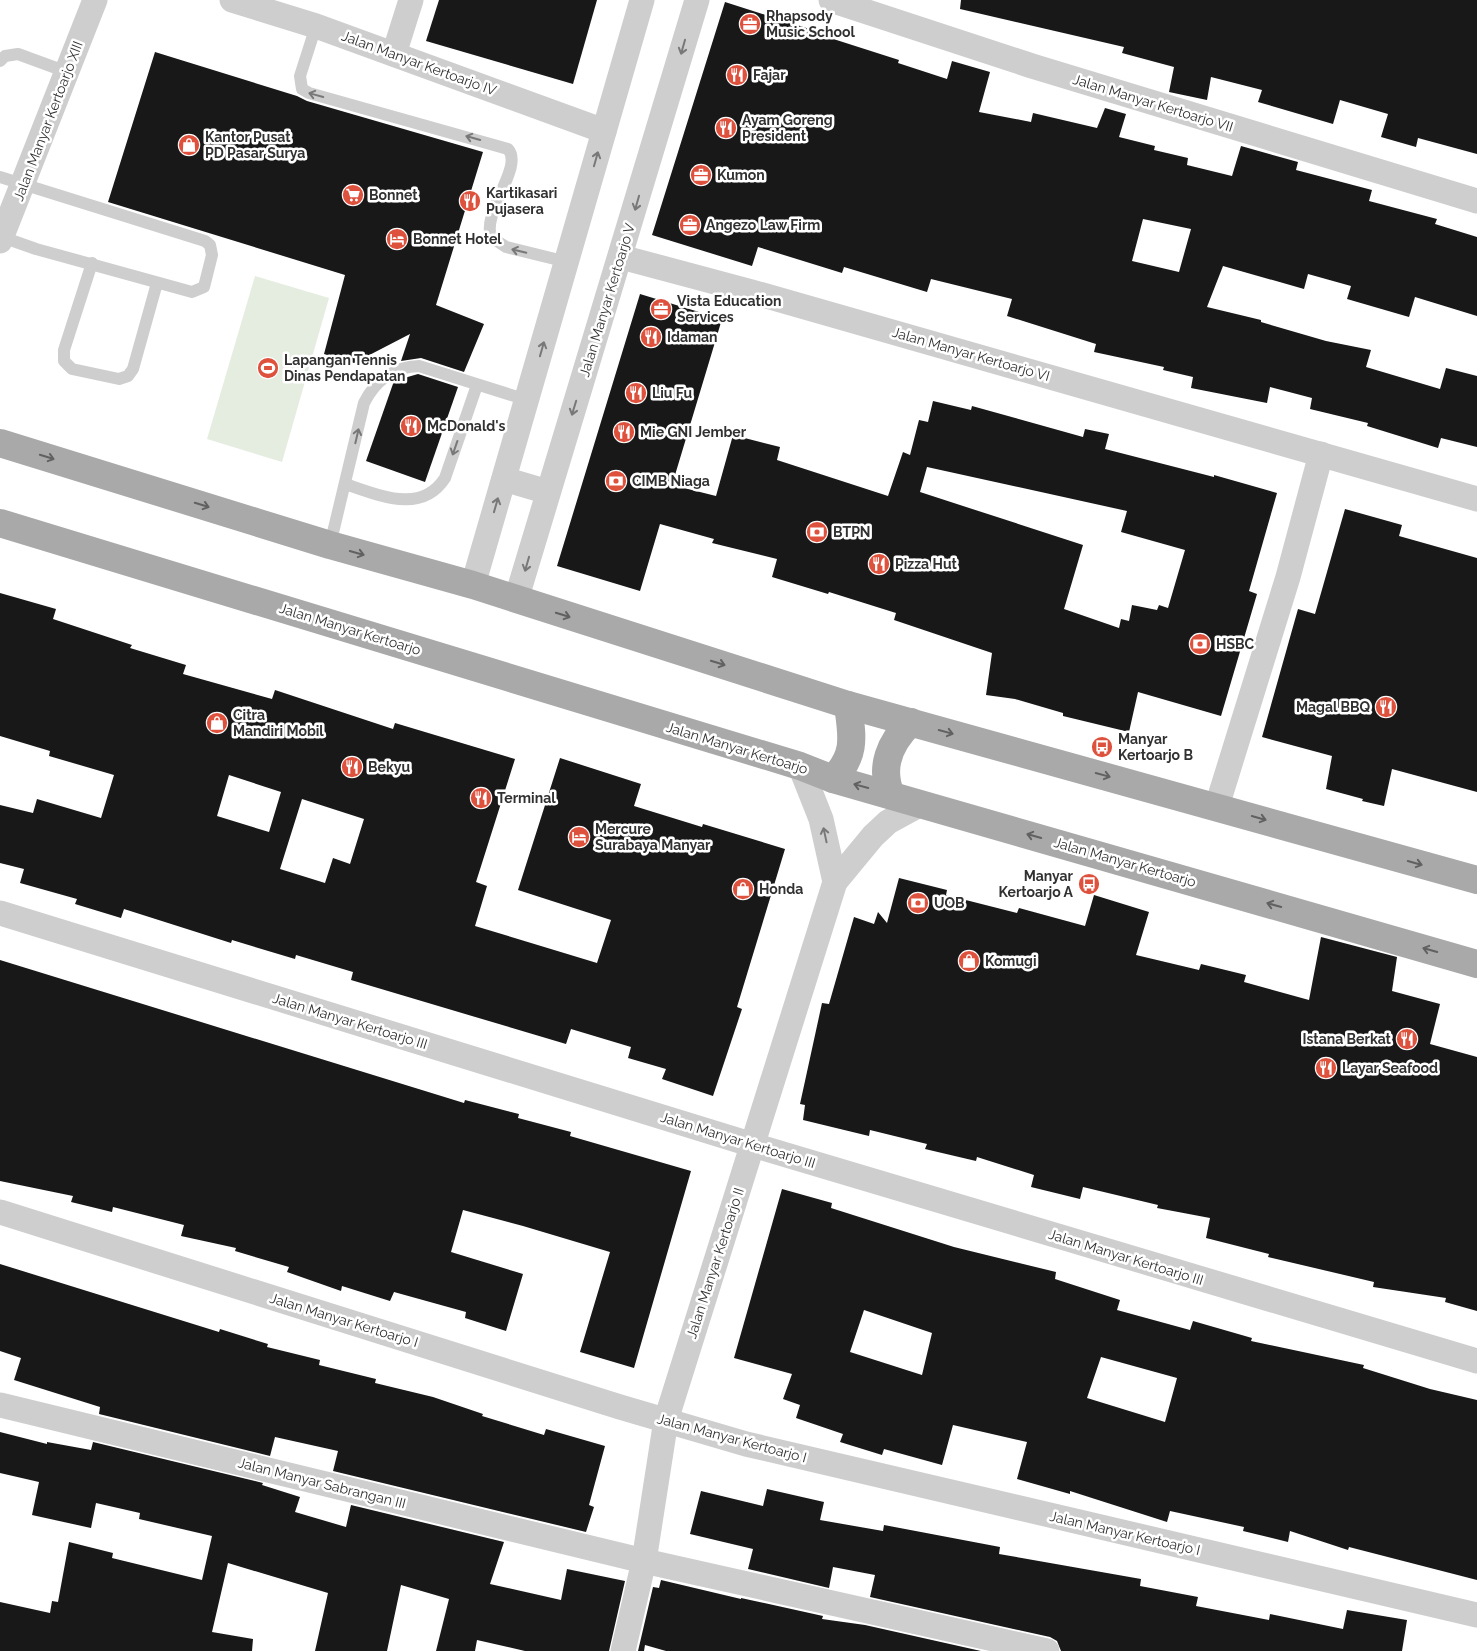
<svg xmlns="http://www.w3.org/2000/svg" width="1477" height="1651" viewBox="0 0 1477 1651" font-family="Raleway,sans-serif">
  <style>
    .green { fill: #e5ede0 }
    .building { fill: #181818; fill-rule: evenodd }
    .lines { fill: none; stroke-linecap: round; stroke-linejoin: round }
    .service { stroke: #cecece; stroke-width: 12 }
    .minor { stroke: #cecece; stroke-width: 25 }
    .primary { stroke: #a9a9a9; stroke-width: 28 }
    .oneway { stroke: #787878 }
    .oneway2 { stroke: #616161 }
    .labels { text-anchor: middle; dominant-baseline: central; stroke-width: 5; stroke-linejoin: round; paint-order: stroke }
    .poi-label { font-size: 14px; font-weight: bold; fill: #313131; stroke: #fff; text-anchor: start }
    .street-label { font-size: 14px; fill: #313131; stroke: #fff }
  </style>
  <rect width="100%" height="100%" fill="#fff"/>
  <polygon class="green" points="255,276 329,298 282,462 207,439"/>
  <g class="building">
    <polygon points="439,0 597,0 573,84 426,41"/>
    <polygon points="961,0 1477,0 1477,154 1418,138 1416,147 1381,137 1388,114 1340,100 1333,124 1258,102 1262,90 1211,77 1207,100 1169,92 1174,67 1122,53 1124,47 960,9"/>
    <path d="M725,2L825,34L824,36L899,60L898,63L947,79L952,61L990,72L979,112L1031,122L1033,113L1097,128L1105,108L1126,114L1119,137L1155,146L1154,150L1188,158L1187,165L1232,176L1241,146L1298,162L1296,170L1372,190L1369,201L1437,219L1435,224L1477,237V316L1415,297L1409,317L1347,299L1351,286L1308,274L1304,289L1223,266L1207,307L1261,320V322L1326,341L1371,350L1366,367L1440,389L1446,368L1477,376V447L1441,438L1438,448L1367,426L1368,423L1310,409L1312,398L1270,387L1267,403L1191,388L1193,377L1163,370L1164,367L1094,352L1096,344L1007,316L1012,299L931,279L927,292L844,267L842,273L758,247L752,266L652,235ZM1143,219L1191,229L1179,272L1132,261Z"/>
    <polygon points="155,52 297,96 307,101 483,152 436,305 484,324 464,372 421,358 401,361 410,334 354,363 324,354 345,275 108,202"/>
    <path d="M640,294L722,319L672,485L716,496L733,435L780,447L777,460L888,496L903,452L910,455L919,420L928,422L933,401L971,410L972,406L1083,437L1085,429L1109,434L1105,449L1214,477V475L1277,493L1249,591L1257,594L1221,716L1138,692L1129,732L1063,716V713L1015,699L986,695L992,653L894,620L896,613L829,592L828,594L772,577L777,559L712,543L714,539L660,524L640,591L557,566ZM927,467L1127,511L1121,532L1185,550L1168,608L1159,605L1157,610L1132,605L1129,621L1121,619L1119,628L1064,609L1083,545L920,492Z"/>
    <polygon points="418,374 458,387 425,482 366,461 394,381"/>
    <polygon points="1345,509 1402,525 1399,536 1477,558 1477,792 1392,769 1384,806 1362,801 1363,799 1326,789 1332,756 1262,737 1298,609 1315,614"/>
    <path d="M0,593L56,609L53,619L132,645L130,648L186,665L183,674L272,699L275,690L393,729L395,723L515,759L476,882L487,886L475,926L597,963L611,920L518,890L560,758L641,784L634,806L702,827L703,824L785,849L737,1007L742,1009L713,1096L662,1079L666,1069L628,1058L631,1047L571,1029L566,1044L351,980L353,972L296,955L295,959L232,940L231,943L124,909L121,918L75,904L77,899L20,883L24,869L0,863V805L33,813L37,799L101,818L114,775L49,756L50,751L0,736ZM229,775L281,792L269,832L217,816ZM302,799L364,819L350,864L333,858L325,883L280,869Z"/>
    <polygon points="899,878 947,890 946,895 1017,913 1019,908 1085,926 1094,895 1149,912 1136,955 1199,970 1201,964 1246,975 1244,982 1309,1000 1321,937 1397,957 1392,991 1440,1004 1430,1044 1477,1057 1477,1311 1445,1302 1446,1298 1373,1287 1374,1282 1268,1257 1269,1254 1206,1238 1210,1218 1157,1208 1158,1205 1083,1187 1080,1199 1031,1187 1034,1175 977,1157 976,1161 925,1149 927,1144 870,1130 869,1136 803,1120 805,1105 800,1104 822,1003 829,1004 854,917 874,924 878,912 887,923"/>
    <polygon points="0,960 464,1103 465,1100 519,1114 518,1118 571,1132 570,1136 691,1171 634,1368 580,1352 610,1252 523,1226 463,1210 451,1252 523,1274 506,1331 465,1318 466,1312 394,1292 390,1301 342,1286 341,1291 287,1272 289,1267 235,1251 236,1248 181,1236 184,1225 113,1207 112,1212 71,1202 73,1196 0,1181"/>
    <path d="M782,1189L832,1203L831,1208L954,1247L1056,1272L1055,1279L1120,1300L1117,1310L1190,1330L1193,1321L1252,1338L1251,1341L1364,1365L1363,1368L1430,1389L1477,1400V1580L1349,1547L1348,1550L1290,1531L1288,1542L1243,1531L1244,1527L1170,1511L1167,1522L1070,1491V1494L1017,1479L1027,1442L953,1425L942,1465L884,1449L882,1455L840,1442L843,1434L796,1418L800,1405L783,1399L792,1374L734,1358ZM864,1310L932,1333L922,1375L850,1352ZM1101,1357L1177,1378L1165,1422L1087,1398Z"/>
    <polygon points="0,1264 219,1332 220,1329 268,1344 267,1347 320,1360 319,1365 376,1379 375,1383 433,1397 483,1414 482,1416 544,1435 546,1429 605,1446 589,1505 594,1507 586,1532 333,1471 338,1451 275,1437 270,1456 99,1414 100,1407 14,1380 21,1358 0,1351"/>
    <polygon points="0,1432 47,1444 47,1442 91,1450 93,1442 263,1483 262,1485 300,1497 295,1512 346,1527 351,1505 504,1542 490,1584 561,1600 567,1569 625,1581 609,1651 525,1651 477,1640 475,1651 436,1651 449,1599 401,1585 387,1651 315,1651 328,1593 228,1563 212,1632 253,1639 252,1651 0,1651 0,1602 50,1613 52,1601 58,1602 69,1542 113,1553 112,1558 202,1580 212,1536 139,1519 140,1513 96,1503 91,1528 32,1515 39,1482 0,1473"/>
    <polygon points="767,1489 824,1502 820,1520 883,1531 884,1525 1000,1547 999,1554 1141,1579 1140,1586 1198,1597 1196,1606 1269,1620 1270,1614 1343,1629 1347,1610 1407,1620 1402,1651 1061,1651 1057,1641 1050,1637 870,1597 875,1575 833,1567 829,1588 748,1569 753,1549 690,1534 701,1491 763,1506"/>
    <polygon points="661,1580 741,1599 741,1598 823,1616 822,1619 865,1625 981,1651 666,1651 645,1645 644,1651 638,1651 653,1587 659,1588"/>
  </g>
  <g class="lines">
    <g class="service">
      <path d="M316,26L300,76L302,89L309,93L508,149C524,167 482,211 491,237L506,247L567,262"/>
      <polyline points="0,61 5,56 18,54 67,72"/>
      <polyline points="0,177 205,241 210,245 212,255 204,287 192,292 36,249 2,237"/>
      <polyline points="92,263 64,350 64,361 72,369 119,379 128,376 133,369 157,283"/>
      <path d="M345,484C379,495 421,515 445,478L477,385"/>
      <path d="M330,545L364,403C375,381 393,367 419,366L527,400"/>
    </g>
    <g class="minor">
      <polyline points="232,0 316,26 604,131"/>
      <polyline points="831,0 1032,66 1477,201"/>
      <polyline points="394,54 411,0"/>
      <polyline points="0,241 95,0"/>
      <polyline points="621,257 752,292 1477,499"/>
      <polyline points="504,479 548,492"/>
      <polyline points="473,585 642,0"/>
      <polyline points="516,600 697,0"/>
      <polyline points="800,766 821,819 835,882"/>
      <polyline points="1217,806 1288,577 1321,454"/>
      <polyline points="0,913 753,1145 1477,1361"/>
      <polyline points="0,1212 620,1407 746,1444 1477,1615"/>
      <polyline points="0,1405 644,1561 1047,1651"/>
      <polyline points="623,1651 644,1561 666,1420 835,882 873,836 888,822 921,804"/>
    </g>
    <g class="primary">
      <polyline points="0,443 330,545 473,585 848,705 1477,880"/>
      <polyline points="0,523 800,766 833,779 1477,964"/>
      <path d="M833,779C857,754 852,736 848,705"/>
      <path d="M891,795C879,767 890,742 911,722"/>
    </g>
  </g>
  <defs><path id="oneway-shaft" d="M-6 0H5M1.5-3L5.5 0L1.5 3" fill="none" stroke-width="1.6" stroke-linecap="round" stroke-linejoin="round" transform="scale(1.25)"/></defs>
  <g class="oneway">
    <use href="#oneway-shaft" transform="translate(683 47) rotate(106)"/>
    <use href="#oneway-shaft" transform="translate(316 95) rotate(-165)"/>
    <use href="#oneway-shaft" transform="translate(473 138) rotate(-164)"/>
    <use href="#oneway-shaft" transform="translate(596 159) rotate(-74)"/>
    <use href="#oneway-shaft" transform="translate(637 203) rotate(106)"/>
    <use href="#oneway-shaft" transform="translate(519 251) rotate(-167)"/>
    <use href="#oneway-shaft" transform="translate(542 349) rotate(-74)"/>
    <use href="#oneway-shaft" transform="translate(574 408) rotate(107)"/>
    <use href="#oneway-shaft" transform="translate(357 436) rotate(-77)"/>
    <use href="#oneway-shaft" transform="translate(455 448) rotate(109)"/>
    <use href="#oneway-shaft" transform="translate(496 505) rotate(-74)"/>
    <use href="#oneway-shaft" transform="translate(527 564) rotate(106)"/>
    <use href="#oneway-shaft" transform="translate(825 835) rotate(-102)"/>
  </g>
  <g class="oneway2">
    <use href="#oneway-shaft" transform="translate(47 457) rotate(17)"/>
    <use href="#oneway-shaft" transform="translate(202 505) rotate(17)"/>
    <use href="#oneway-shaft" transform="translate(357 553) rotate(16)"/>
    <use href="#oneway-shaft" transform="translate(563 615) rotate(17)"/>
    <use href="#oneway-shaft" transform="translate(718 663) rotate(17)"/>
    <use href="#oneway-shaft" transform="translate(946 732) rotate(15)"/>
    <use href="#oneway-shaft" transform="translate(1103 775) rotate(15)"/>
    <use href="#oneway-shaft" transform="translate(861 786) rotate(-165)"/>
    <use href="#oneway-shaft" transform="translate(1259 818) rotate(16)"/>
    <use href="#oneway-shaft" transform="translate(1034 836) rotate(-164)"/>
    <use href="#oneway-shaft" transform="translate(1415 863) rotate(16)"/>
    <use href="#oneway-shaft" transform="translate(1274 905) rotate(-164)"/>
    <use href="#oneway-shaft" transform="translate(1430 950) rotate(-164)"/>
  </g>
  <defs>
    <g id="office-disc" transform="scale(1.125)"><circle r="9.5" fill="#de513d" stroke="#fff"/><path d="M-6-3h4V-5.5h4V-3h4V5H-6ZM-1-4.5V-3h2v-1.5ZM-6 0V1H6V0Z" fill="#fff"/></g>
    <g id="restaurant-disc" transform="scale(1.125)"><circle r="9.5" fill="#de513d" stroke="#fff"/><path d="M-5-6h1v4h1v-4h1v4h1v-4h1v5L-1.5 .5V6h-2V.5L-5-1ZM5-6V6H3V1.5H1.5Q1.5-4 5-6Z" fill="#fff"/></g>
    <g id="shop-disc" transform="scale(1.125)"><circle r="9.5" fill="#de513d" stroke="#fff"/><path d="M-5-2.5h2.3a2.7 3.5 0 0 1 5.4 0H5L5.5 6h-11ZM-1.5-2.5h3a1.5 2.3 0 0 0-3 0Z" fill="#fff"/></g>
    <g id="supermarket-disc" transform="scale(1.125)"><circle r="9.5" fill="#de513d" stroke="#fff"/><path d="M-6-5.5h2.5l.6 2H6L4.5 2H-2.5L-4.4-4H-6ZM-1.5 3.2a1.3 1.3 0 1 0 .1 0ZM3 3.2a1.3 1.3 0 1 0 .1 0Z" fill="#fff"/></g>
    <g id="hotel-disc" transform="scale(1.125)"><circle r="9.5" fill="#de513d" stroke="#fff"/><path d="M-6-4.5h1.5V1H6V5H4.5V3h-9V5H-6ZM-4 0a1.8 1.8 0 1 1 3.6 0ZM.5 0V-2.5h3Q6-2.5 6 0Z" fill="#fff"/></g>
    <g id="stadium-disc" transform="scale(1.125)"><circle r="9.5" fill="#de513d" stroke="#fff"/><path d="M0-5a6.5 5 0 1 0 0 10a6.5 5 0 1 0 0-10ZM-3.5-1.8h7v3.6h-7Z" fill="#fff"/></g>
    <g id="bank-disc" transform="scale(1.125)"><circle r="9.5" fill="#de513d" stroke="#fff"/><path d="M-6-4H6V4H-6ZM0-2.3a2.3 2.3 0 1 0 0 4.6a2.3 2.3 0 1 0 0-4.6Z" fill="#fff"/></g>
    <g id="bus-disc" transform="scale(1.125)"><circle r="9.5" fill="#de513d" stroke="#fff"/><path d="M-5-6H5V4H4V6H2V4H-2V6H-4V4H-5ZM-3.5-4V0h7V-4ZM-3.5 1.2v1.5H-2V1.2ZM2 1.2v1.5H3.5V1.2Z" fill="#fff"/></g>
  </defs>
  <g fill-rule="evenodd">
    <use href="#office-disc" x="750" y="24"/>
    <use href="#restaurant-disc" x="737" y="75"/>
    <use href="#restaurant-disc" x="726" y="128"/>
    <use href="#shop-disc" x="189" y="145"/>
    <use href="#office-disc" x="701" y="175"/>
    <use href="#supermarket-disc" x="353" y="195"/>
    <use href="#restaurant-disc" x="470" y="201"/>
    <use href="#office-disc" x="690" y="225"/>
    <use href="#hotel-disc" x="397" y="239"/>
    <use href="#office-disc" x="661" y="309"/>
    <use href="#restaurant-disc" x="651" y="337"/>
    <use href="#stadium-disc" x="268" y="368"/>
    <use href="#restaurant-disc" x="636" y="393"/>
    <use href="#restaurant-disc" x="411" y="426"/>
    <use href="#restaurant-disc" x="624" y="432"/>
    <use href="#bank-disc" x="616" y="481"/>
    <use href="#bank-disc" x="817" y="532"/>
    <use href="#restaurant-disc" x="879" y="564"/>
    <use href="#bank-disc" x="1200" y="644"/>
    <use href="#restaurant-disc" x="1386" y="707"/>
    <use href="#shop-disc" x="217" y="723"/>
    <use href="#bus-disc" x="1102" y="747"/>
    <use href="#restaurant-disc" x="352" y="767"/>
    <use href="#restaurant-disc" x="481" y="798"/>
    <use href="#hotel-disc" x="579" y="837"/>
    <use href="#bus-disc" x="1089" y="884"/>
    <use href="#shop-disc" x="743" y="889"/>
    <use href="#bank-disc" x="918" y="903"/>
    <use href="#shop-disc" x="969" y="961"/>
    <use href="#restaurant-disc" x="1407" y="1039"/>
    <use href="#restaurant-disc" x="1326" y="1068"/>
  </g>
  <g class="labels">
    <g class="poi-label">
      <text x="766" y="16">Rhapsody<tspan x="766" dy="16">Music School</tspan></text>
      <text x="753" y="75">Fajar</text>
      <text x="742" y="120">Ayam Goreng<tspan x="742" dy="16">President</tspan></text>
      <text x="205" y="137">Kantor Pusat<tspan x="205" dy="16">PD Pasar Surya</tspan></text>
      <text x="717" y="175">Kumon</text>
      <text x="486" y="193">Kartikasari<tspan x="486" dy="16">Pujasera</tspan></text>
      <text x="369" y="195">Bonnet</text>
      <text x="706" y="225">Angezo Law Firm</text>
      <text x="413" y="239">Bonnet Hotel</text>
      <text x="677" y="301">Vista Education<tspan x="677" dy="16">Services</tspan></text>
      <text x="667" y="337">Idaman</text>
      <text x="284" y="360">Lapangan Tennis<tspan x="284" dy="16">Dinas Pendapatan</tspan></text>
      <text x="652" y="393">Liu Fu</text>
      <text x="427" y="426">McDonald's</text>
      <text x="640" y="432">Mie GNI Jember</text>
      <text x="632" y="481">CIMB Niaga</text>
      <text x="833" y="532">BTPN</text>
      <text x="895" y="564">Pizza Hut</text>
      <text x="1216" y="644">HSBC</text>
      <text x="1370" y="707" text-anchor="end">Magal BBQ</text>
      <text x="233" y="715">Citra<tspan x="233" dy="16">Mandiri Mobil</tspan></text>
      <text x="1118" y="739">Manyar<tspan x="1118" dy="16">Kertoarjo B</tspan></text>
      <text x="368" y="767">Bekyu</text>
      <text x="497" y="798">Terminal</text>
      <text x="595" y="829">Mercure<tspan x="595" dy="16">Surabaya Manyar</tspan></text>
      <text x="1073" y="876" text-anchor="end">Manyar<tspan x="1073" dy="16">Kertoarjo A</tspan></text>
      <text x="759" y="889">Honda</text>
      <text x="934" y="903">UOB</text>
      <text x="985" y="961">Komugi</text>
      <text x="1391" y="1039" text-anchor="end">Istana Berkat</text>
      <text x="1342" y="1068">Layar Seafood</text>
    </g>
    <g class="street-label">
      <text transform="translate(419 63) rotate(20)">Jalan Manyar Kertoarjo IV</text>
      <text transform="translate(1153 103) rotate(17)">Jalan Manyar Kertoarjo VII</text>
      <text transform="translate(48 121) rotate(-69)">Jalan Manyar Kertoarjo XIII</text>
      <text transform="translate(607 300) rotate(-73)">Jalan Manyar Kertoarjo V</text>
      <text transform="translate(971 354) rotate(16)">Jalan Manyar Kertoarjo VI</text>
      <text transform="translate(350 629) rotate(17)">Jalan Manyar Kertoarjo</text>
      <text transform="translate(737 748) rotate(17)">Jalan Manyar Kertoarjo</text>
      <text transform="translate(1125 862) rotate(16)">Jalan Manyar Kertoarjo</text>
      <text transform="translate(350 1021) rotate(17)">Jalan Manyar Kertoarjo III</text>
      <text transform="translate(738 1140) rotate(17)">Jalan Manyar Kertoarjo III</text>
      <text transform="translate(1126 1257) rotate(17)">Jalan Manyar Kertoarjo III</text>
      <text transform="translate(715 1263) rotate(-72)">Jalan Manyar Kertoarjo II</text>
      <text transform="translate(344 1320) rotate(17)">Jalan Manyar Kertoarjo I</text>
      <text transform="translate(732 1438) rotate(15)">Jalan Manyar Kertoarjo I</text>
      <text transform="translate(322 1483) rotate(14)">Jalan Manyar Sabrangan III</text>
      <text transform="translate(1125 1533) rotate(13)">Jalan Manyar Kertoarjo I</text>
    </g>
  </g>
</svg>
